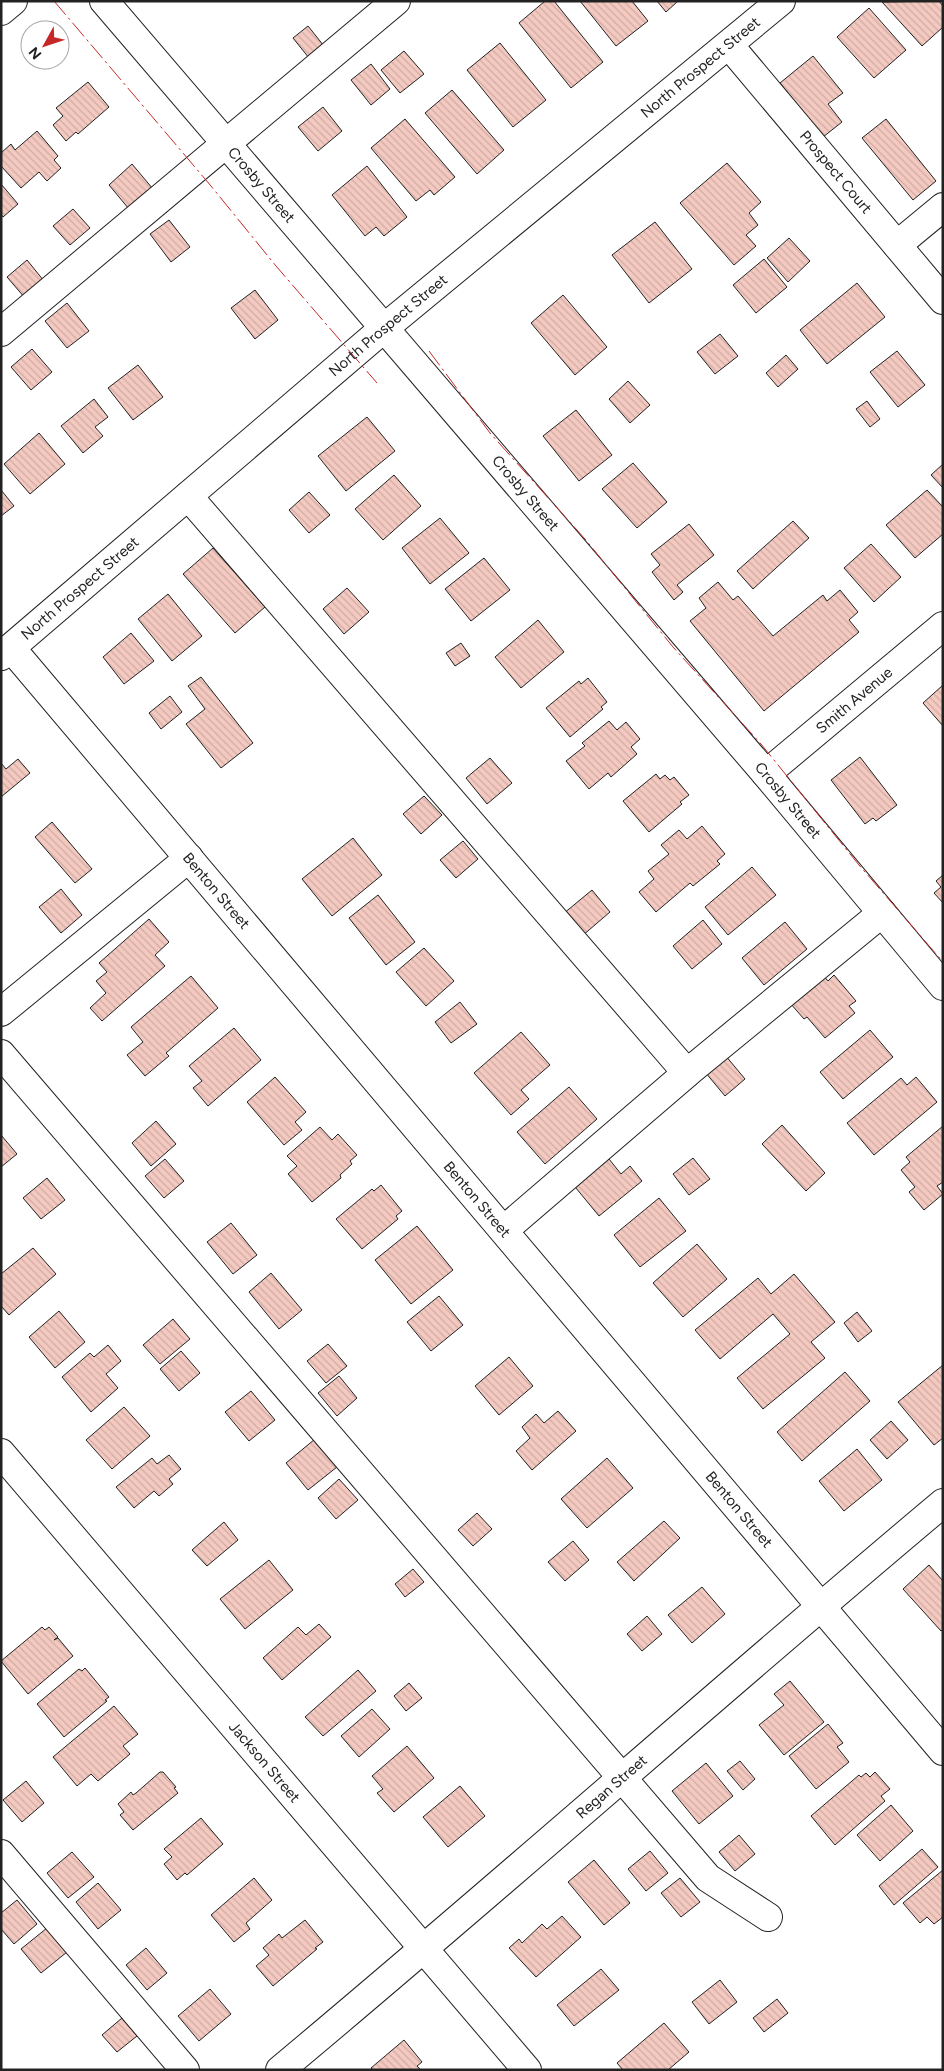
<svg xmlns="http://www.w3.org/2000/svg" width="944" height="2071" viewBox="0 0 944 2071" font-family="Figtree,sans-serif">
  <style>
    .building { fill: url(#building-back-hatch); stroke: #222 }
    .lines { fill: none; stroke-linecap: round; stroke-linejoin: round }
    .minor-casing { stroke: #222; stroke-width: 30 }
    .minor { stroke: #fff; stroke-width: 28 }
    .power { stroke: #c62828; stroke-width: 1; stroke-dasharray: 18 4 2.5 4; stroke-linecap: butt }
    .labels { text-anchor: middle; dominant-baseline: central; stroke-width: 4; stroke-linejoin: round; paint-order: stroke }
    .street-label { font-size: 15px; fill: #222; stroke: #fff }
  </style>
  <defs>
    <pattern id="building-back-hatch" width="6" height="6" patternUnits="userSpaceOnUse" patternTransform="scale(1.25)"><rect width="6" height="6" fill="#f3c9c0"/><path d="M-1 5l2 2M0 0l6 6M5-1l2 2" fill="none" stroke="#d0aca5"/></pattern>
  </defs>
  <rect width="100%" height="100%" fill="#fff"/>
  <g class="building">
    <polygon points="545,1 554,1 603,62 571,88 519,23"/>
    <polygon points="580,1 632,1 648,21 616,46"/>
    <polygon points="657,1 678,1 666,12"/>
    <polygon points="939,1 943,6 943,27 922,46 882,2"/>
    <polygon points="869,8 906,50 874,78 837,37"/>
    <polygon points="308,26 324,46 309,58 293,38"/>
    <polygon points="500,43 546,100 513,127 467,70"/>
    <polygon points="404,51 424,74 400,93 381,70"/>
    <polygon points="813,56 843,93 828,104 842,122 823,137 780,83"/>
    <polygon points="371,64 390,89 371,105 351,80"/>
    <polygon points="88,82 109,107 78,134 76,132 66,141 53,125 63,116 56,108"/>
    <polygon points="452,90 504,150 477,174 425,113"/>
    <polygon points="323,107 342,131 318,151 298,127"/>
    <polygon points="405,119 455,177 434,195 430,190 416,201 371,148"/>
    <polygon points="886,119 936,181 913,200 862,138"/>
    <polygon points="37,131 58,156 54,160 61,168 47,181 39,172 21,188 1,166 1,153 11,144 15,150"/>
    <polygon points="727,163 761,202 749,213 758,225 746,235 756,246 734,265 680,203"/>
    <polygon points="132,164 153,189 129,209 109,185"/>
    <polygon points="367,166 407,217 384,236 376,227 365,236 332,195"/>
    <polygon points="1,184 18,204 3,217 1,214"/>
    <polygon points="73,209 90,228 70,245 53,226"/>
    <polygon points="169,220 190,247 171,262 150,234"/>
    <polygon points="655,222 692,269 649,303 612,255"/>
    <polygon points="789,238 810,261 788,282 767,258"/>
    <polygon points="764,259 787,287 756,313 733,285"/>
    <polygon points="27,260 44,281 25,298 7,277"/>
    <polygon points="857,283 885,317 827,364 800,330"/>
    <polygon points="255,290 278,320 255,339 231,308"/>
    <polygon points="563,295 607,347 575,375 531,323"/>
    <polygon points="67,303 89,331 67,348 45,321"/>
    <polygon points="720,334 738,356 715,374 697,352"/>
    <polygon points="32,349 52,372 31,390 11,367"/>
    <polygon points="897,351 925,385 898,407 870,372"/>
    <polygon points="786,355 798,369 778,387 766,373"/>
    <polygon points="138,365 163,397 133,420 108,388"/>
    <polygon points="628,381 650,405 630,423 609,399"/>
    <polygon points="94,399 108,417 95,427 103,436 83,453 61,426"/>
    <polygon points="867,401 880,419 870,427 856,409"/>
    <polygon points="576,410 612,455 579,481 543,436"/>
    <polygon points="367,417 395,451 346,491 318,456"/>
    <polygon points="39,433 65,464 30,494 4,464"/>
    <polygon points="633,463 667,502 637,528 602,489"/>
    <polygon points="943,464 943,488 931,475"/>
    <polygon points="394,475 421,506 383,540 355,509"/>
    <polygon points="1,490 14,506 1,516"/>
    <polygon points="927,490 943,507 943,534 915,558 886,525"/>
    <polygon points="309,492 330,515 309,533 289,510"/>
    <polygon points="440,518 469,553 430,584 402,548"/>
    <polygon points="793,521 809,538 753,589 737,571"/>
    <polygon points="689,524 714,555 677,585 683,592 674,600 652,572 660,565 651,554"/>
    <polygon points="871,544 901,577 874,602 844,568"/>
    <polygon points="213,548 265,607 235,633 183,574"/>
    <polygon points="484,558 510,590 471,621 445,589"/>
    <polygon points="718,582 733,600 738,596 773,636 823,595 827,601 840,590 858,612 849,620 859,632 764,711 690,621 706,608 699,598"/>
    <polygon points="347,588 369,612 344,634 323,609"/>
    <polygon points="168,594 202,636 172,661 138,619"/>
    <polygon points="538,620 564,652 521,688 495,657"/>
    <polygon points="131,633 154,661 124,684 103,657"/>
    <polygon points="461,643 470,656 455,666 446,653"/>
    <polygon points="201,677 253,743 221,768 186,724 205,709 188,686"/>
    <polygon points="588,678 607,702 601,707 603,709 570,737 546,708 579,681 581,684"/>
    <polygon points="943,685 943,726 923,703"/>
    <polygon points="170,696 182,712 161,729 149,713"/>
    <polygon points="609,721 617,730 626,722 640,739 631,747 637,754 611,777 608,773 589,789 566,761 585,746 582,743"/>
    <polygon points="860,757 897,805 876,821 873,818 865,824 831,780"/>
    <polygon points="490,758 512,783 487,804 466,778"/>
    <polygon points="18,759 30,773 1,797 1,763 6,769"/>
    <polygon points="656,774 660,779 665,775 670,780 674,777 689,795 680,802 682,804 649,832 623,801"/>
    <polygon points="424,796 442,815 421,834 403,814"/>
    <polygon points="52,822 92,869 75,883 35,837"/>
    <polygon points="702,826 725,854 717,861 720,864 693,886 690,883 656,912 639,892 654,879 648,871 669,854 661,845 679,830 687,839"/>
    <polygon points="353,838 382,875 332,916 302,879"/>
    <polygon points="463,841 478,859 456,878 440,860"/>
    <polygon points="752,867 776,895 728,935 705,907"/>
    <polygon points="943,875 943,903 934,893 941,887 936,881"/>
    <polygon points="61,889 82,915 61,933 39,907"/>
    <polygon points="592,890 610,912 582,936 563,914"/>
    <polygon points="378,895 415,942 386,965 349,918"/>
    <polygon points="149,919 169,942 155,955 165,966 102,1021 90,1008 106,993 96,981 107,972 99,963"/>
    <polygon points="703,920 722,944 692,969 673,946"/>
    <polygon points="785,922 807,949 764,985 742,958"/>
    <polygon points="424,948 454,981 426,1006 396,972"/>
    <polygon points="821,973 828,981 834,975 856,1001 849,1006 855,1013 825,1038 807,1017 804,1019 790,1003"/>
    <polygon points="191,976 218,1008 166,1053 169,1056 145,1076 127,1055 143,1042 131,1027"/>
    <polygon points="460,1002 477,1024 451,1043 435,1022"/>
    <polygon points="234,1028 261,1060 208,1106 193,1088 202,1081 189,1066"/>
    <polygon points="870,1030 893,1057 843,1099 820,1072"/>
    <polygon points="521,1032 550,1065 521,1090 529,1099 511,1115 474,1073"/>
    <polygon points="725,1055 745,1079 725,1096 705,1072"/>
    <polygon points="275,1077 306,1112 295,1122 302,1130 284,1145 247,1102"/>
    <polygon points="916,1077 937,1102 874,1155 847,1123 901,1078 907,1085"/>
    <polygon points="569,1087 597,1119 545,1164 517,1132"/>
    <polygon points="156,1121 176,1144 151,1166 132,1143"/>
    <polygon points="782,1125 825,1173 806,1191 762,1144"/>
    <polygon points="943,1126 943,1182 937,1186 943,1194 924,1210 909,1192 915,1187 901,1170 910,1162 906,1157"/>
    <polygon points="320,1127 332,1140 338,1134 357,1155 350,1161 352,1164 340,1175 341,1178 312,1202 288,1174 297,1166 287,1156"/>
    <polygon points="1,1135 17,1154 1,1167"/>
    <polygon points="605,1154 621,1174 630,1166 642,1181 599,1216 571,1182"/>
    <polygon points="693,1158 710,1179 689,1195 673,1174"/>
    <polygon points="165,1159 184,1181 164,1198 145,1176"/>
    <polygon points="47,1178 65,1200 41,1219 23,1198"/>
    <polygon points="381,1185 402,1211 396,1216 398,1219 362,1249 336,1219 372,1189 374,1191"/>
    <polygon points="659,1198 686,1231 640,1267 614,1235"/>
    <polygon points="231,1223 257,1255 233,1274 207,1242"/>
    <polygon points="417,1226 453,1270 411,1304 375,1260"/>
    <polygon points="697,1244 727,1279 683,1317 653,1283"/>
    <polygon points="33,1248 56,1274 9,1315 1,1306 1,1274"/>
    <polygon points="271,1273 302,1310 279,1329 249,1292"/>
    <polygon points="794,1274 835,1322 811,1342 825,1358 763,1409 737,1378 790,1334 773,1314 720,1359 695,1330 758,1278 771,1294"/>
    <polygon points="439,1296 463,1325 431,1351 407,1322"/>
    <polygon points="59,1311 85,1342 55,1368 29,1337"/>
    <polygon points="857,1312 872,1331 858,1342 844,1323"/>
    <polygon points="173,1319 190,1339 160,1364 143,1345"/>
    <polygon points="328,1344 347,1366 326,1383 307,1361"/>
    <polygon points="108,1345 121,1361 106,1374 118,1388 91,1412 62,1377 90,1353 94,1357"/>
    <polygon points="181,1351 200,1373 179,1391 160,1369"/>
    <polygon points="509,1357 533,1386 499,1415 475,1386"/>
    <polygon points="943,1365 943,1438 934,1445 898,1402"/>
    <polygon points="845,1372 870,1401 802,1461 777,1432"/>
    <polygon points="339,1376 357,1398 337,1416 318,1393"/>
    <polygon points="251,1391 275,1420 249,1441 225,1412"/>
    <polygon points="124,1407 150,1436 112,1469 86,1440"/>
    <polygon points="558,1411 576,1431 532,1470 516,1451 530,1438 522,1427 536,1414 544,1423"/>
    <polygon points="891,1421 908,1440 887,1459 870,1440"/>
    <polygon points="315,1439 337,1467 308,1490 286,1463"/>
    <polygon points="857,1449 882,1480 844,1511 819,1481"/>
    <polygon points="169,1455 181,1469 169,1479 173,1484 159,1496 154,1491 134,1508 116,1487 152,1458 157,1464"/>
    <polygon points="607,1458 633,1488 587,1528 561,1499"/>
    <polygon points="339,1479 358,1500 336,1519 318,1498"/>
    <polygon points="477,1513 492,1529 473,1546 458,1530"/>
    <polygon points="664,1521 680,1538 634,1581 617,1562"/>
    <polygon points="224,1522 238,1540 207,1566 192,1550"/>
    <polygon points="573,1541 589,1560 565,1581 548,1562"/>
    <polygon points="269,1560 293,1590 245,1629 220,1599"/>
    <polygon points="929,1565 943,1581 943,1629 941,1631 903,1589"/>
    <polygon points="413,1569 424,1582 405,1597 395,1584"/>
    <polygon points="702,1587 725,1614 692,1643 668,1615"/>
    <polygon points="647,1616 662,1634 642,1651 627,1634"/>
    <polygon points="319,1624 331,1637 282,1680 263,1658 298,1627 306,1635"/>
    <polygon points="42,1627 45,1630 49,1627 58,1637 54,1640 58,1638 73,1656 28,1694 1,1661"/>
    <polygon points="85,1668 109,1697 105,1700 107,1701 64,1737 37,1704 79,1669 82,1671"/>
    <polygon points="358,1670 376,1691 323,1736 305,1717"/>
    <polygon points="790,1681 824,1722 784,1755 759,1725 784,1705 774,1694"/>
    <polygon points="409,1683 422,1698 406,1711 394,1696"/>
    <polygon points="114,1706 138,1734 123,1746 130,1754 98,1781 91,1774 77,1786 53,1757"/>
    <polygon points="372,1709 390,1729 359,1757 341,1736"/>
    <polygon points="828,1724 843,1743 837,1747 849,1762 816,1789 789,1756"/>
    <polygon points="407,1746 434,1778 394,1812 377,1793 383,1789 372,1776"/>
    <polygon points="740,1761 755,1779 743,1790 727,1771"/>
    <polygon points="706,1763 733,1796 699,1824 672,1791"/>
    <polygon points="160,1772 163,1772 176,1787 174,1788 178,1793 133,1830 120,1815 124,1812 118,1804 131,1792 133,1795 136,1793"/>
    <polygon points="875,1772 890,1789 881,1796 885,1801 835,1845 811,1816 859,1775 861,1777 866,1773 870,1777"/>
    <polygon points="26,1781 44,1803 22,1822 3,1800"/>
    <polygon points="460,1786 485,1816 448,1847 423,1817"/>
    <polygon points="891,1805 913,1831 880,1861 857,1835"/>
    <polygon points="201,1818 223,1844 187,1875 185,1873 177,1880 164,1864 172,1857 164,1849"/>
    <polygon points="739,1835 755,1854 735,1871 719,1852"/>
    <polygon points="922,1849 938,1867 894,1905 879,1886"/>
    <polygon points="650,1851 668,1873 646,1891 628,1869"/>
    <polygon points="72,1852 94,1877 68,1898 47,1873"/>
    <polygon points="594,1860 630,1903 604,1925 568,1882"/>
    <polygon points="943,1870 943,1917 934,1924 927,1917 920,1923 903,1903"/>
    <polygon points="254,1878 272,1900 246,1923 250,1929 234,1942 211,1915"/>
    <polygon points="680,1878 700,1902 681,1917 661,1893"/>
    <polygon points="98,1883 121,1910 98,1929 76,1902"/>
    <polygon points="17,1900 37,1924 14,1944 1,1929 1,1913"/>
    <polygon points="562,1916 581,1937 536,1977 509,1948 519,1939 522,1943 542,1924 547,1929"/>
    <polygon points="305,1920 323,1942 315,1948 317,1949 273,1986 256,1966 269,1955 263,1948 279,1934 282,1938"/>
    <polygon points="47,1928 67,1952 41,1973 21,1949"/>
    <polygon points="146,1948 167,1973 147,1990 126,1965"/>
    <polygon points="601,1969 619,1990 574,2026 557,2005"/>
    <polygon points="720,1980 737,2002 709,2024 692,2002"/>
    <polygon points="210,1989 231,2014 199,2041 178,2016"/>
    <polygon points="777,1999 788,2013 764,2032 753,2018"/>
    <polygon points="122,2018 137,2036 117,2052 102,2035"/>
    <polygon points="664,2023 689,2052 668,2070 623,2070 617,2063"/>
    <polygon points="404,2040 422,2062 417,2066 421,2070 373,2070 371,2068"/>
  </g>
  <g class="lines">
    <g class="minor-casing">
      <g id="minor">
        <path id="s1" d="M104,1L766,774L943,986"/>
        <polyline points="1,11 13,1"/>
        <path id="s2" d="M729,45L943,300"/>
        <polyline points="897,245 943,207"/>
        <polyline points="1,332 396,1"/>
        <polyline points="188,496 687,1073 504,1230"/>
        <path id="s3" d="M11,648L943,1751"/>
        <path id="s4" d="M1,656L383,329L781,1"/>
        <path id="s5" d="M766,774L943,626"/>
        <polyline points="1,1012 189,858"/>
        <polyline points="1,1054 708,1878 768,1917"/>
        <polyline points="687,1073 882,913"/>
        <path id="s6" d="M1,1453L527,2070"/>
        <polyline points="1,1854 185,2070"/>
        <path id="s7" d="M280,2070C503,1884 720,1690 943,1503"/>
      </g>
    </g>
    <use href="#minor" class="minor"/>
    <g class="power">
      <polyline points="54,1 211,186 276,266 377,383"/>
      <polyline points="429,351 490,433 585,539 673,647 761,744 859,865 943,962"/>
    </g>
  </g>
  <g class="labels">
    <g class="street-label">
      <text stroke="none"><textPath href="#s4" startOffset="914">North Prospect Street</textPath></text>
      <text stroke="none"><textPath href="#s2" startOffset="166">Prospect Court</textPath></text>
      <text stroke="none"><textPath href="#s1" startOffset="242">Crosby Street</textPath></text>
      <text stroke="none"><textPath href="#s4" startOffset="509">North Prospect Street</textPath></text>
      <text stroke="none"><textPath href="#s1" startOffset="648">Crosby Street</textPath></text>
      <text stroke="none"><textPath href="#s4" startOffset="104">North Prospect Street</textPath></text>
      <text stroke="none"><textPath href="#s5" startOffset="115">Smith Avenue</textPath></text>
      <text stroke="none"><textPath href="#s1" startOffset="1052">Crosby Street</textPath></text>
      <text stroke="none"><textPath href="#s3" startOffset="318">Benton Street</textPath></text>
      <text stroke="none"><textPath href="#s3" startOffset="722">Benton Street</textPath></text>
      <text stroke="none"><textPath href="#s3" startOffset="1128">Benton Street</textPath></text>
      <text stroke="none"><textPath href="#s6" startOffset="406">Jackson Street</textPath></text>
      <text stroke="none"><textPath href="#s7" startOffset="436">Regan Street</textPath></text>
    </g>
  </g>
  <rect width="944" height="2071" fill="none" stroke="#222222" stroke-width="5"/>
  <g transform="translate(45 45) rotate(230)"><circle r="24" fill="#ffffff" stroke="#a7a7a7"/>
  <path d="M0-4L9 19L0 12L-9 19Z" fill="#c62828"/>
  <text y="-8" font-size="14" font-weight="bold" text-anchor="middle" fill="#222222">N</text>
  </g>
</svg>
